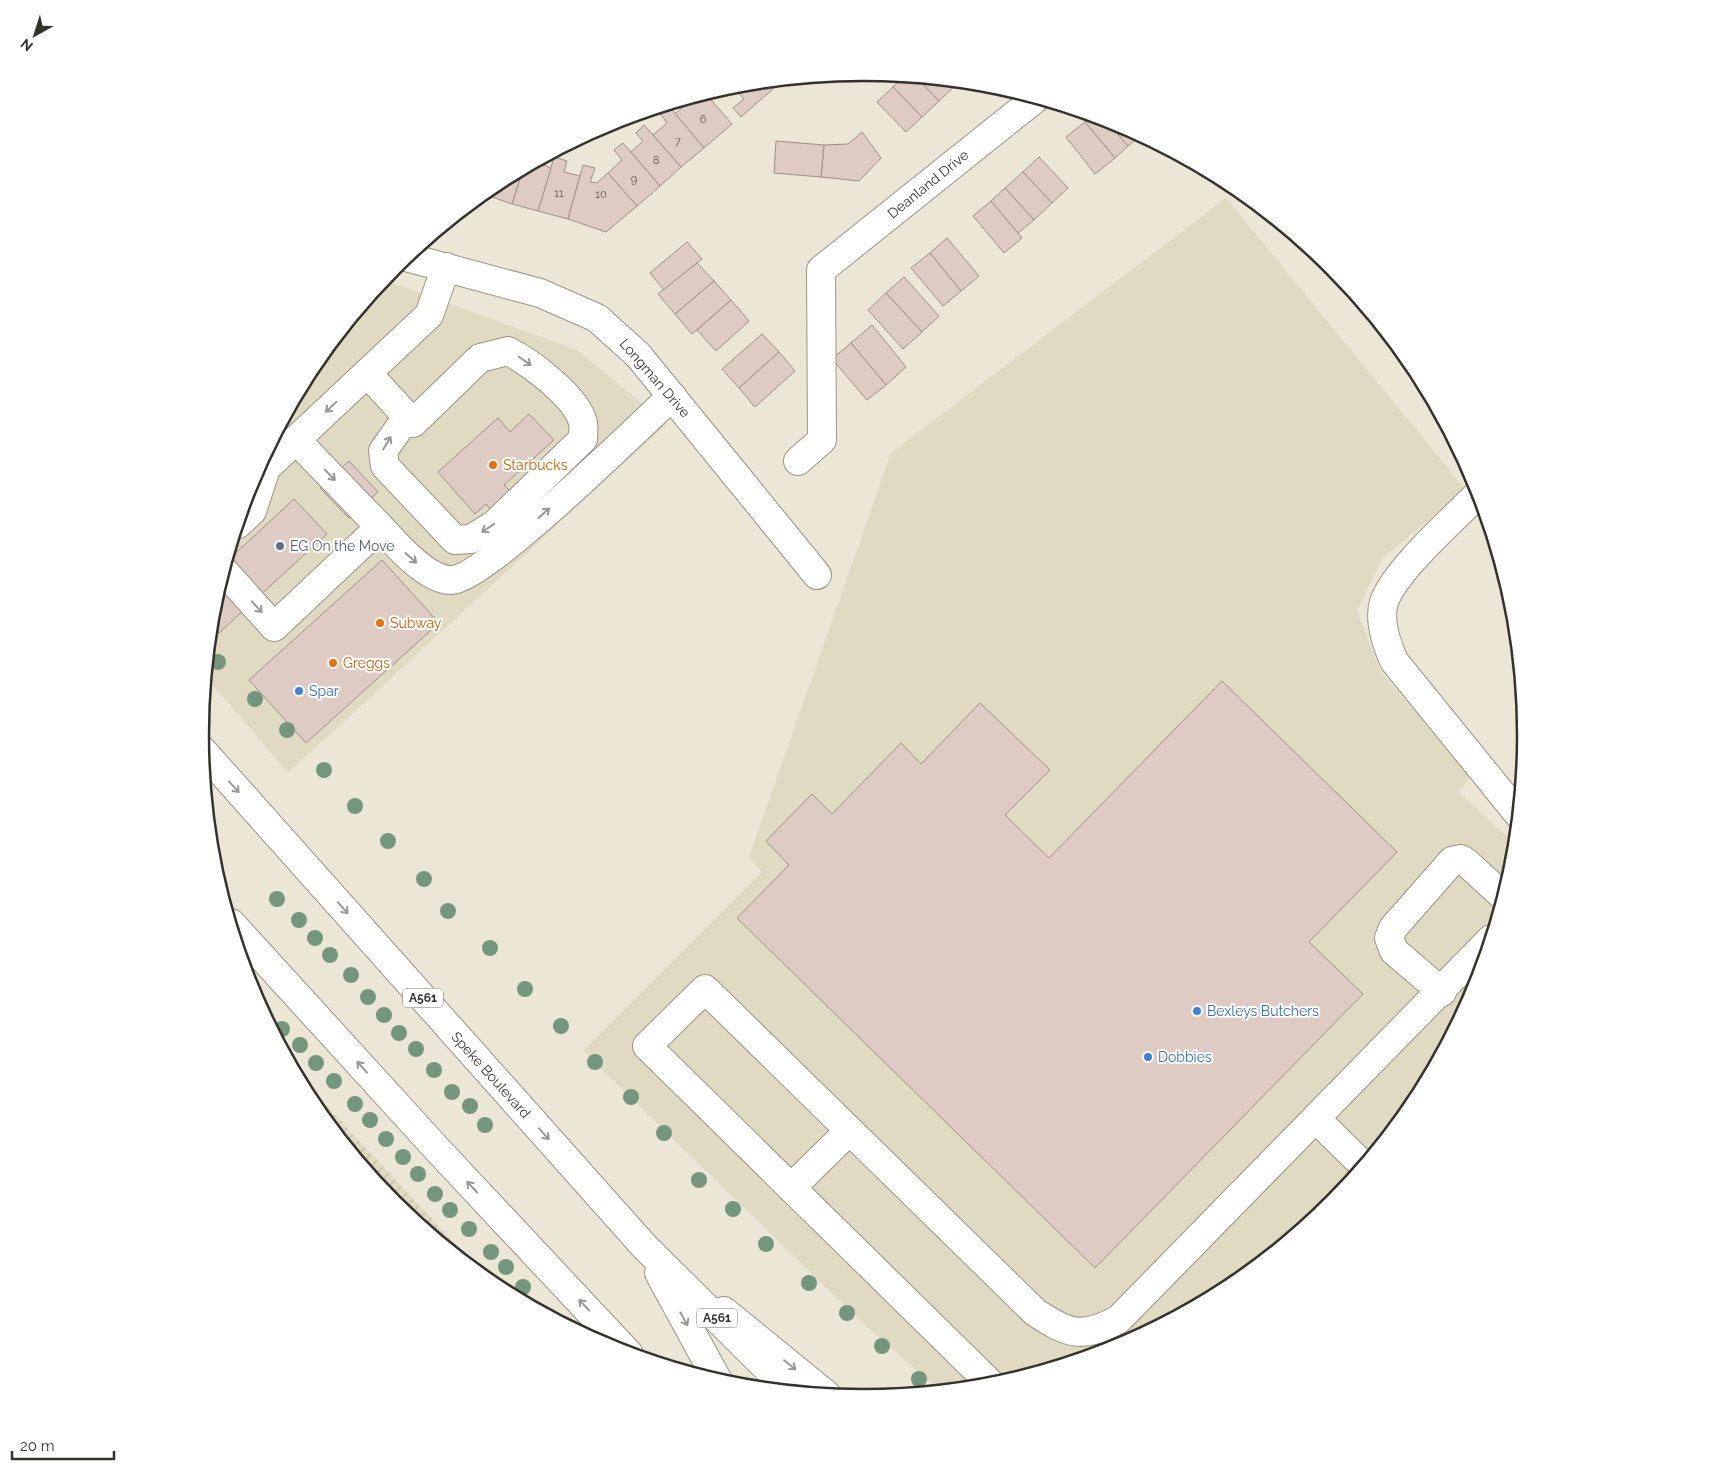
<svg xmlns="http://www.w3.org/2000/svg" width="1727" height="1471" viewBox="0 0 1727 1471" font-family="Raleway,sans-serif">
  <style>
    .built { fill: #e0dac3 }
    .industrial { fill: url(#industrial-furrows) }
    .building { fill: #ddcbc4; stroke: #9f8f88 }
    .lines { fill: none; stroke-linecap: round; stroke-linejoin: round }
    .minor-casing { stroke: #9a9586; stroke-width: 30 }
    .highway-casing { stroke: #9a9586; stroke-width: 30 }
    .minor { stroke: #fff; stroke-width: 28 }
    .highway { stroke: #fff; stroke-width: 28 }
    .tree { fill: #74957e }
    .oneway { stroke: #9a9896 }
    .food-dot { fill: #e8710a; stroke: #fff; stroke-width: 2 }
    .service-dot { fill: #5c6f8a; stroke: #fff; stroke-width: 2 }
    .shop-dot { fill: #3f7fe0; stroke: #fff; stroke-width: 2 }
    .labels { text-anchor: middle; dominant-baseline: central; stroke-width: 4; stroke-linejoin: round; paint-order: stroke }
    .number-label { font-size: 11px; fill: #5e5852 }
    .shield { fill: #fff; stroke: #71706b; stroke-width: 1 }
    .shield-label { font-size: 12px; font-weight: bold; fill: #34322c }
    .street-label { font-size: 14px; fill: #34322c; stroke: #fff }
    .food-label { font-size: 14px; fill: #c56008; stroke: #fff; text-anchor: start }
    .service-label { font-size: 14px; fill: #4e5e75; stroke: #fff; text-anchor: start }
    .shop-label { font-size: 14px; fill: #366cbe; stroke: #fff; text-anchor: start }
    .rim { fill: none; stroke: #34322c; stroke-width: 2.5 }
  </style>
  <defs>
    <pattern id="industrial-furrows" width="10" height="10" patternUnits="userSpaceOnUse" patternTransform="scale(1.25)"><rect width="10" height="10" fill="#e0dac3"/><path d="M-1 1l2-2M0 10L10 0M9 11l2-2" fill="none" stroke="#c1bca8"/></pattern>
  </defs>
  <rect width="100%" height="100%" fill="#ebe6d6"/>
  <g class="built">
    <polygon points="1226,198 1465,489 1382,559 1357,611 1381,672 1471,776 1458,792 1516,845 1514,865 1476,989 1415,1104 1332,1205 1232,1287 1117,1348 993,1386 940,1391 854,1315 583,1051 762,872 749,857 891,453"/>
    <polygon points="384,280 577,350 667,424 288,773 206,677 213,606 251,482 312,367"/>
  </g>
  <polygon class="industrial" points="297,1074 494,1286 394,1204 312,1104"/>
  <g class="building">
    <polygon points="904,76 917,78 939,101 922,117 893,87"/>
    <polygon points="917,78 950,81 955,86 939,101"/>
    <polygon points="769,82 774,88 741,117 733,108 744,99 732,86"/>
    <polygon points="893,87 922,117 906,132 877,102"/>
    <polygon points="706,94 732,124 704,148 675,114 694,97"/>
    <polygon points="668,105 704,148 681,167 653,135 667,123 659,112"/>
    <polygon points="1093,116 1106,120 1128,146 1115,158 1085,122"/>
    <polygon points="1106,120 1117,123 1141,135 1128,146"/>
    <polygon points="1085,122 1115,158 1095,174 1066,137"/>
    <polygon points="644,125 681,167 660,186 631,152 643,141 636,133"/>
    <polygon points="862,132 881,158 859,181 821,177 824,145 848,144"/>
    <polygon points="776,141 824,145 821,177 774,173"/>
    <polygon points="623,143 660,186 637,206 608,173 622,160 614,150"/>
    <polygon points="554,157 567,161 564,172 580,176 568,219 538,211"/>
    <polygon points="1039,157 1068,188 1052,203 1023,172"/>
    <polygon points="537,162 551,168 538,211 512,204 523,169"/>
    <polygon points="583,165 595,168 590,182 597,183 608,173 637,206 606,232 568,219"/>
    <polygon points="523,169 512,204 483,194 495,184"/>
    <polygon points="1023,172 1052,203 1034,220 1005,188"/>
    <polygon points="1005,188 1034,220 1018,233 991,201"/>
    <polygon points="991,201 1022,238 1004,253 973,216"/>
    <polygon points="947,238 979,276 961,291 930,253"/>
    <polygon points="687,242 702,259 664,290 650,273"/>
    <polygon points="930,253 961,291 943,306 911,268"/>
    <polygon points="697,263 714,281 675,314 658,294"/>
    <polygon points="904,277 939,316 922,332 886,293"/>
    <polygon points="714,281 731,300 692,334 675,314"/>
    <polygon points="886,293 922,332 903,349 868,310"/>
    <polygon points="731,300 749,321 716,351 697,330"/>
    <polygon points="872,325 906,367 886,385 851,343"/>
    <polygon points="762,334 779,352 739,388 722,369"/>
    <polygon points="851,343 886,385 867,400 832,359"/>
    <polygon points="779,352 795,371 755,407 739,388"/>
    <polygon points="529,414 554,440 504,485 512,493 492,511 486,504 475,514 438,472 498,418 510,432"/>
    <polygon points="349,461 378,492 349,518 320,488"/>
    <polygon points="294,499 327,534 219,633 211,625 213,606 227,561"/>
    <polygon points="382,560 439,623 306,743 249,680"/>
    <polygon points="1222,681 1397,852 1309,942 1363,994 1095,1268 737,918 789,865 766,841 812,794 832,814 901,743 921,764 980,703 1050,770 1005,815 1049,858"/>
  </g>
  <g class="lines">
    <g class="minor-casing">
      <g id="minor">
        <polyline points="406,257 540,293 597,318 638,355 817,575"/>
        <path d="M367,373L413,423L480,358L508,351C531,363 577,397 583,423C584,427 583,434 583,439L495,524L471,539L455,540L385,466L383,451L407,417"/>
        <polyline points="296,440 380,527"/>
        <polyline points="798,461 822,440 821,270 1036,98"/>
        <path d="M1479,493C1454,519 1395,570 1384,602C1378,621 1387,645 1394,661L1519,815"/>
        <polyline points="238,524 252,511 266,468 429,315 446,267"/>
        <path d="M224,571L274,627L380,527C396,544 427,581 452,580C485,578 639,427 672,396"/>
        <polyline points="1442,992 1394,951 1389,938 1393,928 1452,861 1461,859 1468,864 1504,897"/>
        <polyline points="1316,1119 1364,1166"/>
        <polyline points="791,1188 849,1131"/>
        <polyline points="724,1311 827,1395"/>
        <path d="M993,1386L647,1046L705,989L1035,1312C1069,1335 1083,1339 1119,1319L1491,939"/>
      </g>
    </g>
    <g class="highway-casing">
      <g id="highway">
        <polyline points="202,750 644,1246 790,1391"/>
        <polyline points="231,923 437,1149 629,1354"/>
        <polyline points="659,1273 718,1381"/>
      </g>
    </g>
    <use href="#minor" class="minor"/>
    <use href="#highway" class="highway"/>
  </g>
  <g class="tree">
    <circle cx="218" cy="662" r="8"/>
    <circle cx="255" cy="699" r="8"/>
    <circle cx="287" cy="730" r="8"/>
    <circle cx="324" cy="770" r="8"/>
    <circle cx="355" cy="806" r="8"/>
    <circle cx="388" cy="841" r="8"/>
    <circle cx="424" cy="879" r="8"/>
    <circle cx="277" cy="899" r="8"/>
    <circle cx="448" cy="911" r="8"/>
    <circle cx="299" cy="920" r="8"/>
    <circle cx="315" cy="938" r="8"/>
    <circle cx="490" cy="948" r="8"/>
    <circle cx="330" cy="955" r="8"/>
    <circle cx="351" cy="975" r="8"/>
    <circle cx="525" cy="989" r="8"/>
    <circle cx="368" cy="997" r="8"/>
    <circle cx="384" cy="1015" r="8"/>
    <circle cx="561" cy="1026" r="8"/>
    <circle cx="282" cy="1029" r="8"/>
    <circle cx="399" cy="1033" r="8"/>
    <circle cx="300" cy="1045" r="8"/>
    <circle cx="416" cy="1049" r="8"/>
    <circle cx="595" cy="1062" r="8"/>
    <circle cx="316" cy="1063" r="8"/>
    <circle cx="434" cy="1070" r="8"/>
    <circle cx="334" cy="1081" r="8"/>
    <circle cx="452" cy="1092" r="8"/>
    <circle cx="631" cy="1097" r="8"/>
    <circle cx="355" cy="1104" r="8"/>
    <circle cx="470" cy="1106" r="8"/>
    <circle cx="370" cy="1120" r="8"/>
    <circle cx="485" cy="1125" r="8"/>
    <circle cx="664" cy="1133" r="8"/>
    <circle cx="386" cy="1139" r="8"/>
    <circle cx="403" cy="1157" r="8"/>
    <circle cx="418" cy="1174" r="8"/>
    <circle cx="699" cy="1180" r="8"/>
    <circle cx="435" cy="1194" r="8"/>
    <circle cx="733" cy="1209" r="8"/>
    <circle cx="450" cy="1210" r="8"/>
    <circle cx="469" cy="1229" r="8"/>
    <circle cx="766" cy="1244" r="8"/>
    <circle cx="491" cy="1252" r="8"/>
    <circle cx="506" cy="1267" r="8"/>
    <circle cx="809" cy="1283" r="8"/>
    <circle cx="523" cy="1287" r="8"/>
    <circle cx="847" cy="1313" r="8"/>
    <circle cx="882" cy="1346" r="8"/>
    <circle cx="919" cy="1379" r="8"/>
  </g>
  <defs><path id="oneway-shaft" d="M-6 0H5M1.5-3L5.5 0L1.5 3" fill="none" stroke-width="1.6" stroke-linecap="round" stroke-linejoin="round" transform="scale(1.25)"/></defs>
  <g class="oneway">
    <use href="#oneway-shaft" transform="translate(525 361) rotate(35)"/>
    <use href="#oneway-shaft" transform="translate(331 407) rotate(137)"/>
    <use href="#oneway-shaft" transform="translate(387 443) rotate(-59)"/>
    <use href="#oneway-shaft" transform="translate(330 475) rotate(46)"/>
    <use href="#oneway-shaft" transform="translate(544 513) rotate(-42)"/>
    <use href="#oneway-shaft" transform="translate(488 528) rotate(146)"/>
    <use href="#oneway-shaft" transform="translate(411 558) rotate(41)"/>
    <use href="#oneway-shaft" transform="translate(257 607) rotate(48)"/>
    <use href="#oneway-shaft" transform="translate(234 787) rotate(48)"/>
    <use href="#oneway-shaft" transform="translate(343 908) rotate(48)"/>
    <use href="#oneway-shaft" transform="translate(362 1067) rotate(-132)"/>
    <use href="#oneway-shaft" transform="translate(544 1134) rotate(48)"/>
    <use href="#oneway-shaft" transform="translate(472 1187) rotate(-133)"/>
    <use href="#oneway-shaft" transform="translate(584 1305) rotate(-133)"/>
    <use href="#oneway-shaft" transform="translate(684 1319) rotate(61)"/>
    <use href="#oneway-shaft" transform="translate(790 1365) rotate(39)"/>
  </g>
  <g class="food-dot">
    <circle cx="493" cy="465" r="5"/>
    <circle cx="380" cy="623" r="5"/>
    <circle cx="333" cy="663" r="5"/>
  </g>
  <circle class="service-dot" cx="280" cy="546" r="5"/>
  <g class="shop-dot">
    <circle cx="299" cy="691" r="5"/>
    <circle cx="1197" cy="1011" r="5"/>
    <circle cx="1148" cy="1057" r="5"/>
  </g>
  <g class="labels">
    <g class="number-label">
      <text x="703" y="119">6</text>
      <text x="678" y="141">7</text>
      <text x="656" y="160">8</text>
      <text x="634" y="179">9</text>
      <text x="559" y="193">11</text>
      <text x="601" y="194">10</text>
    </g>
    <g class="shield">
      <rect x="403" y="988.5" width="40" height="19" rx="4"/>
      <rect x="697" y="1308.5" width="40" height="19" rx="4"/>
    </g>
    <g class="shield-label">
      <text x="423" y="998">A561</text>
      <text x="717" y="1318">A561</text>
    </g>
    <g class="street-label">
      <text transform="translate(928 184) rotate(-39)">Deanland Drive</text>
      <text transform="translate(655 378) rotate(49)">Longman Drive</text>
      <text transform="translate(491 1075) rotate(48)">Speke Boulevard</text>
    </g>
    <g class="food-label">
      <text x="503" y="465">Starbucks</text>
      <text x="390" y="623">Subway</text>
      <text x="343" y="663">Greggs</text>
    </g>
    <g class="service-label">
      <text x="290" y="546">EG On the Move</text>
    </g>
    <g class="shop-label">
      <text x="309" y="691">Spar</text>
      <text x="1207" y="1011">Bexleys Butchers</text>
      <text x="1158" y="1057">Dobbies</text>
    </g>
  </g>
  <path d="M0 0H1727V1471H0ZM209 735a654 654 0 1 1 1308 0a654 654 0 1 1-1308 0Z" fill="#fff" fill-rule="evenodd"/>
  <path class="rim" d="M209 735a654 654 0 1 1 1308 0a654 654 0 1 1-1308 0Z"/>
  <g transform="translate(35 35) rotate(219)" stroke="#ffffff" stroke-width="4" paint-order="stroke">
  <path d="M0-4L9 19L0 12L-9 19Z" fill="#34322c"/>
  <text y="-8" font-size="14" font-weight="bold" text-anchor="middle" fill="#34322c">N</text>
  </g>
  <path d="M12 1451v8h102v-8" fill="none" stroke="#34322c" stroke-width="2.5"/>
  <text x="20" y="1451" font-size="15" fill="#34322c" stroke="#ffffff" stroke-width="4" paint-order="stroke">20 m</text>
</svg>
